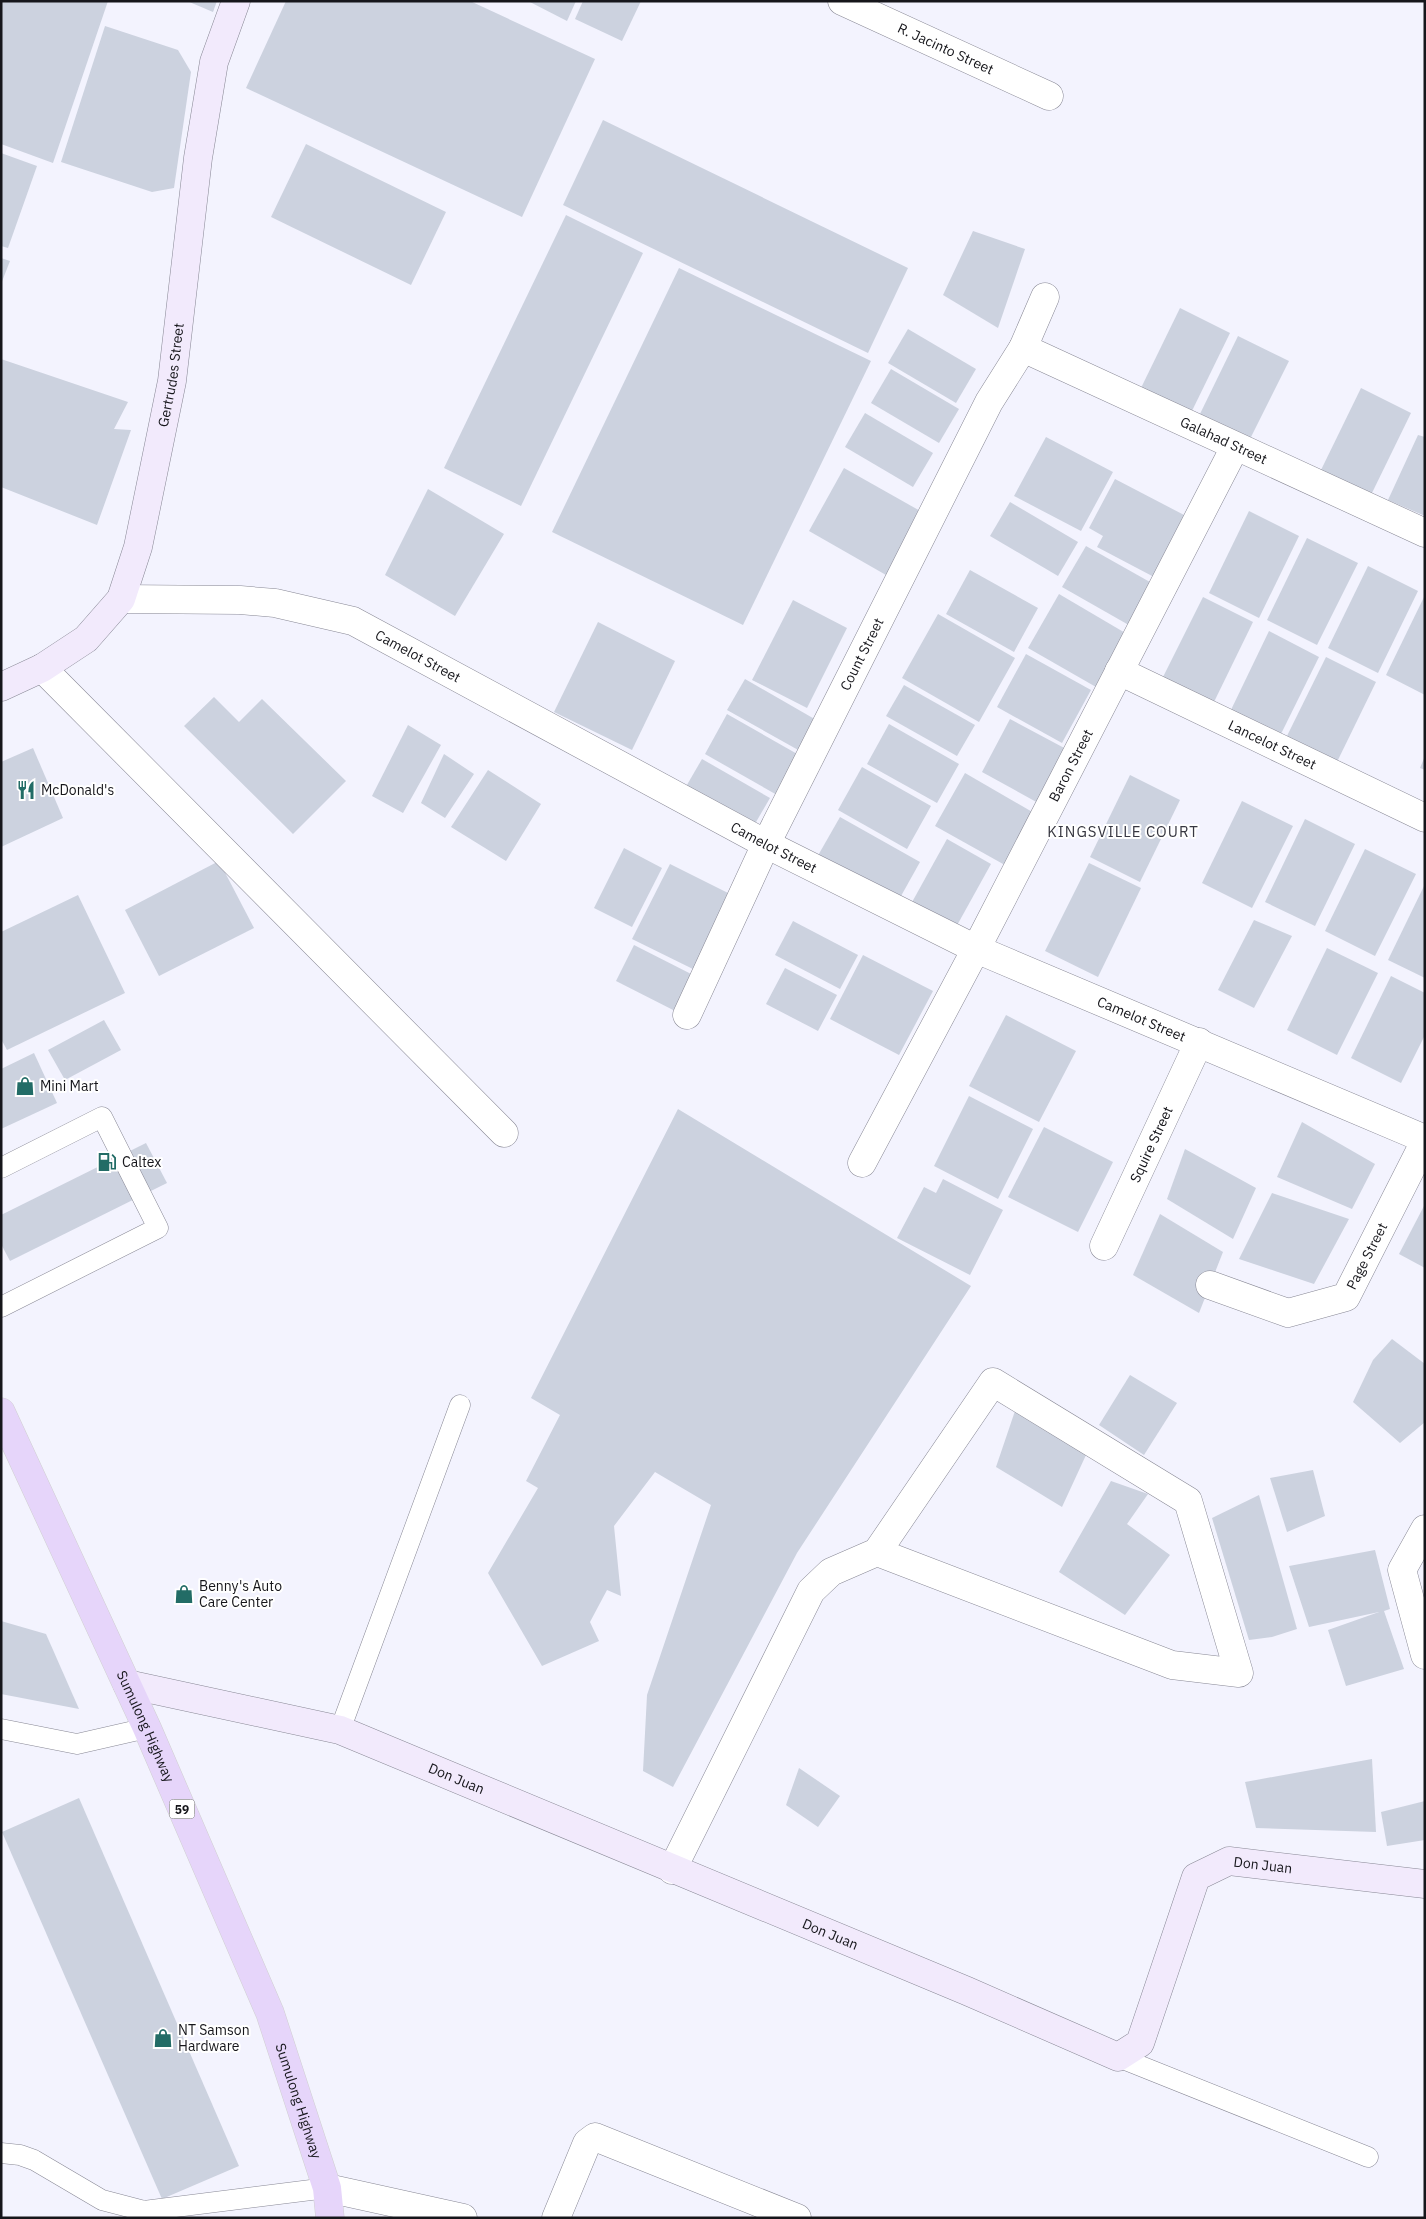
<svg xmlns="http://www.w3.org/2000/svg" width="1426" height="2219" viewBox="0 0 1426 2219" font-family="'IBM Plex Sans',sans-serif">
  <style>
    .building { fill: #ccd2df }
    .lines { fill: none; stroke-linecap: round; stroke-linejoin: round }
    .lane-casing { stroke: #888895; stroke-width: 21 }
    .street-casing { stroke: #888895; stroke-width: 29 }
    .secondary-casing { stroke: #888895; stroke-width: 29 }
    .primary-casing { stroke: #d0d0d1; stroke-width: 29 }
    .lane { stroke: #fff; stroke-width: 20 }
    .street { stroke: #fff; stroke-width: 28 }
    .secondary { stroke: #f2eafc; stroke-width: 28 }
    .primary { stroke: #e6d5fa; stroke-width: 28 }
    .labels { text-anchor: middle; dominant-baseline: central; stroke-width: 4; stroke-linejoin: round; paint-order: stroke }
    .shield { fill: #fff; stroke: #5c5c5f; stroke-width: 1 }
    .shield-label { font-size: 12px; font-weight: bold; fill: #16161b }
    .street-label { font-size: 14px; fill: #16161b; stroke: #fff }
    .poi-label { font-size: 14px; fill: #16161b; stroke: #fff; text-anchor: start }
    .neighbourhood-label { font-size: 15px; letter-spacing: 1px; fill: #373741; stroke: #fff }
  </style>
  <rect width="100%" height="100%" fill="#f3f3fe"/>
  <g class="building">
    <polygon points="1,1 108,1 53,163 1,144"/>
    <polygon points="187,1 217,1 213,12"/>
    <polygon points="286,1 470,1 595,59 522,217 246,88"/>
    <polygon points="528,1 576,1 567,21"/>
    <polygon points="583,1 641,1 622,41 575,19"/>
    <polygon points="105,26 178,50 191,72 174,188 152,192 61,162"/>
    <polygon points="603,120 908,268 868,353 563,205"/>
    <polygon points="306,144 446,212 411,285 271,217"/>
    <polygon points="1,153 37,166 8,248 1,246"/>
    <polygon points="566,215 643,253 521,506 444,468"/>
    <polygon points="973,231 1025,249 998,328 943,295"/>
    <polygon points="1,258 10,261 1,284"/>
    <polygon points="679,268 871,361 743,625 552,532"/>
    <polygon points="1180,308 1230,333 1190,415 1140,390"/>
    <polygon points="908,329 976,369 956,403 888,363"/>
    <polygon points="1238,336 1289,361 1248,443 1198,418"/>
    <polygon points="1,359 128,402 114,429 131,430 97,525 1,487"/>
    <polygon points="891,369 959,409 939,443 871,403"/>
    <polygon points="1361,388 1411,413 1371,495 1321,470"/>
    <polygon points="865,413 933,453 913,487 845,447"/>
    <polygon points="1418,435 1425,437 1425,516 1388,500"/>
    <polygon points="1046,437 1113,472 1081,531 1014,496"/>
    <polygon points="844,468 922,512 886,575 809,531"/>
    <polygon points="1115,479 1186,516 1154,577 1097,547 1103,536 1089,528"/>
    <polygon points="428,489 504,534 455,616 385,575"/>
    <polygon points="1010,502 1078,542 1058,576 990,536"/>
    <polygon points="1249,511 1299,536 1259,618 1209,593"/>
    <polygon points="1307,538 1358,563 1317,645 1267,620"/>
    <polygon points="1086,546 1157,586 1134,628 1062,587"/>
    <polygon points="1368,566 1418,591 1378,673 1328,648"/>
    <polygon points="970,570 1038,608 1014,652 946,614"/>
    <polygon points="1059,594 1127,634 1096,687 1028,648"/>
    <polygon points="1425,595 1425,695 1386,675"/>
    <polygon points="1203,597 1253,622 1213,704 1162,679"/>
    <polygon points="793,600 847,628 807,708 752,680"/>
    <polygon points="938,614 1015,658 979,722 902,678"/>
    <polygon points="598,622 675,661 632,750 554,712"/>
    <polygon points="1269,631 1319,657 1279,738 1229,714"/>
    <polygon points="1026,654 1091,690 1062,743 997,707"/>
    <polygon points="1326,657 1376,682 1336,764 1285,740"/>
    <polygon points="745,679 818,721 800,751 727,710"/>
    <polygon points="904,685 975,725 957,756 886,716"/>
    <polygon points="214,697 239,722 262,699 346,781 293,834 184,726"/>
    <polygon points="727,714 799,755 777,795 705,754"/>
    <polygon points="1010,719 1068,750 1040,804 982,772"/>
    <polygon points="889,724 959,764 937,803 867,764"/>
    <polygon points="408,725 441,745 403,813 372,796"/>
    <polygon points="33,748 63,818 1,847 1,762"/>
    <polygon points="444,754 474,774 445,818 421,803"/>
    <polygon points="1425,756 1425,770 1420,768"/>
    <polygon points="702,759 770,798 752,829 684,790"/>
    <polygon points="862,767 931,806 907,849 838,810"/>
    <polygon points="488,770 541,804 506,861 451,827"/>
    <polygon points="965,773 1041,817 1012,869 935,826"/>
    <polygon points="1130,775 1180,800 1140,882 1090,857"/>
    <polygon points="1242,801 1293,826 1252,908 1202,883"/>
    <polygon points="840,817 920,862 896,905 816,859"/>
    <polygon points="1305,819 1355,844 1315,926 1265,902"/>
    <polygon points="947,839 991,864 955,929 911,904"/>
    <polygon points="624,848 662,868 632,927 594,908"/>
    <polygon points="1365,849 1416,874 1375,956 1325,931"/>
    <polygon points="219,861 254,928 159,976 125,910"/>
    <polygon points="1089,863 1141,888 1098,977 1045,951"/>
    <polygon points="670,864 736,897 699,972 632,939"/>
    <polygon points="1425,884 1425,978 1388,960"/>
    <polygon points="78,895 125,993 7,1050 1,1039 1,932"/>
    <polygon points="1254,920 1292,936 1254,1008 1218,990"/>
    <polygon points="793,921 858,955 840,989 775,955"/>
    <polygon points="634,945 697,977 679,1013 616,981"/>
    <polygon points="1327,948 1378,973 1337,1055 1287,1030"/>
    <polygon points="863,955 933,991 899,1055 830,1019"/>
    <polygon points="785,968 837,995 818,1031 766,1004"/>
    <polygon points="1391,976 1425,993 1425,1035 1401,1083 1351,1058"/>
    <polygon points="1006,1015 1076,1051 1039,1122 969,1086"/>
    <polygon points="104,1020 121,1050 65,1080 48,1050"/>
    <polygon points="34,1053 57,1103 1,1129 1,1069"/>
    <polygon points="969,1096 1033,1129 998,1199 934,1166"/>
    <polygon points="678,1109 971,1286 797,1553 673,1787 643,1771 647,1695 711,1505 655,1472 614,1526 621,1596 607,1590 590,1622 599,1641 542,1666 488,1573 538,1488 526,1481 560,1415 531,1398"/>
    <polygon points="1302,1122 1375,1164 1352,1209 1277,1177"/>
    <polygon points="1044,1127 1113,1162 1078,1232 1008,1197"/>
    <polygon points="146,1143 167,1183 10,1261 1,1244 1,1215"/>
    <polygon points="1185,1149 1256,1188 1233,1239 1167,1199"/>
    <polygon points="943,1179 1003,1210 970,1275 897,1238 924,1187 936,1193"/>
    <polygon points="1272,1193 1349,1219 1314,1284 1239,1259"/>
    <polygon points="1425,1204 1425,1268 1399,1254"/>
    <polygon points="1160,1214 1223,1252 1199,1313 1133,1275"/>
    <polygon points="1392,1339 1425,1364 1425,1422 1400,1443 1353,1402 1373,1360"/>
    <polygon points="1130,1375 1177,1403 1144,1455 1099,1425"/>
    <polygon points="1016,1408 1086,1455 1062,1507 996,1467"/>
    <polygon points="1313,1470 1325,1516 1287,1532 1270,1478"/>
    <polygon points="1111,1481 1148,1494 1127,1524 1170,1555 1125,1615 1059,1572"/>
    <polygon points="1259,1495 1297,1629 1272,1637 1249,1640 1212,1518"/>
    <polygon points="1375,1550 1390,1609 1384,1611 1404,1669 1346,1686 1328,1630 1379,1612 1309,1627 1289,1566"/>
    <polygon points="1,1621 46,1634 79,1709 1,1694"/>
    <polygon points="1372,1759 1376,1832 1256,1828 1245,1782"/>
    <polygon points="799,1768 840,1796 818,1827 786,1805"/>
    <polygon points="79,1798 239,2166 162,2199 2,1832"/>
    <polygon points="1425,1801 1425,1840 1387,1846 1381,1812"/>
  </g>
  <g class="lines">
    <g class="lane-casing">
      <g id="lane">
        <polyline points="1,1168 102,1117 158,1228 1,1307"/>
        <polyline points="1,1729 77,1744 147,1728"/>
        <polyline points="340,1730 460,1405"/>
        <polyline points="1118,2057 1368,2157"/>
        <polyline points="1,2153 20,2155 34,2160 102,2200 144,2211 327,2188"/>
      </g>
    </g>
    <g class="street-casing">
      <g id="street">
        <path id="s1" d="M842,1L1049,96"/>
        <path id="s2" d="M1023,348L1425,533"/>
        <path id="s3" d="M121,599L240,600L275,603L353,621L766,844L976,949L1425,1139"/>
        <polyline points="42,668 504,1133"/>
        <path id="s4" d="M1119,671L1425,818"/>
        <path id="s5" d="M687,1015L766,844L989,402L1023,348L1045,297"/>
        <path id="s6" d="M862,1163L976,949L1235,447"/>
        <path id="s7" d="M1104,1246L1199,1042"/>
        <path id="s8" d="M1210,1285L1288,1313L1346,1297L1425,1141"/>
        <polyline points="1425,1529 1402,1570 1425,1655"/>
        <polyline points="672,1870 811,1591 831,1572 877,1552 1172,1665 1239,1673 1188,1501 993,1382 877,1552"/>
        <polyline points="327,2188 463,2218"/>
        <polyline points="556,2218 587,2143 595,2137 797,2218"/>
      </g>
    </g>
    <g class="secondary-casing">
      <g id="secondary">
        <path id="s9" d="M1,687L42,668L86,639L121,599L138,547L172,381L198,158L214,62L236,1"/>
        <path id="s10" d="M127,1684L340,1730L967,1991L1118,2057L1140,2043L1196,1877L1229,1861L1425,1884"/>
      </g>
    </g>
    <g class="primary-casing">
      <g id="primary">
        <path id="s11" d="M1,1412L147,1728L270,2013L327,2188L330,2218"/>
      </g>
    </g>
    <use href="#lane" class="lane"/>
    <use href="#street" class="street"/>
    <use href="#secondary" class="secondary"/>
    <use href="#primary" class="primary"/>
  </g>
  <defs>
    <g id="restaurant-bare" transform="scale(1.5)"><path d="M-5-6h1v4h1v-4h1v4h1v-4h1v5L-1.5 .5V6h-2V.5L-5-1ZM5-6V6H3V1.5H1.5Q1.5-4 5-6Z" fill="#226c66" stroke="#fff" stroke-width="2.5" paint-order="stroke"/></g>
    <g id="shop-bare" transform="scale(1.5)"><path d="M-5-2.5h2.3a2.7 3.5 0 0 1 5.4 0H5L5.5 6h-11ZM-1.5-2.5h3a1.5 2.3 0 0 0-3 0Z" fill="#226c66" stroke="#fff" stroke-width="2.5" paint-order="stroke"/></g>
    <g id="fuel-bare" transform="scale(1.5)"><path d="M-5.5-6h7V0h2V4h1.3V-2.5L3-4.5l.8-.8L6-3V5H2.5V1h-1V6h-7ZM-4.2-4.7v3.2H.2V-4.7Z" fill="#226c66" stroke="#fff" stroke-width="2.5" paint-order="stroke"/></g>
  </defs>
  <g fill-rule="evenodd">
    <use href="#restaurant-bare" x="26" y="790"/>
    <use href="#shop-bare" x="25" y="1086"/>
    <use href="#fuel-bare" x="107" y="1162"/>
    <use href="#shop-bare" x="184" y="1594"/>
    <use href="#shop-bare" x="163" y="2038"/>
  </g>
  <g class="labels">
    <rect class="shield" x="169.5" y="1799.5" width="25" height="19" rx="4"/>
    <g class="shield-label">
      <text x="182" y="1809">59</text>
    </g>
    <g class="street-label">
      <text stroke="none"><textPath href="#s1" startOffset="114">R. Jacinto Street</textPath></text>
      <text stroke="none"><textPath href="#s9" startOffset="381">Gertrudes Street</textPath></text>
      <text stroke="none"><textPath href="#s2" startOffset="221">Galahad Street</textPath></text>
      <text stroke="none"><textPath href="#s5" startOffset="401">Count Street</textPath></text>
      <text stroke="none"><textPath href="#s3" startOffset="308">Camelot Street</textPath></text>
      <text stroke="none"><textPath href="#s4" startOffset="170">Lancelot Street</textPath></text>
      <text stroke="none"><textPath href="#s6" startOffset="449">Baron Street</textPath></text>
      <text stroke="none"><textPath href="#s3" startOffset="712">Camelot Street</textPath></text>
      <text stroke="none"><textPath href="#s3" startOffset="1118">Camelot Street</textPath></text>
      <text stroke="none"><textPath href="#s7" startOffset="112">Squire Street</textPath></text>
      <text stroke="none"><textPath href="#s8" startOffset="189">Page Street</textPath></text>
      <text stroke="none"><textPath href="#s11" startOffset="346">Sumulong Highway</textPath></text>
      <text stroke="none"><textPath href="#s10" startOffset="344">Don Juan</textPath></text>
      <text stroke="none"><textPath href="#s10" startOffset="1334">Don Juan</textPath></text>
      <text stroke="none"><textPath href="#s10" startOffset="749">Don Juan</textPath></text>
      <text stroke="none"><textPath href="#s11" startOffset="751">Sumulong Highway</textPath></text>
    </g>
    <g class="poi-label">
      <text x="41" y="790">McDonald's</text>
      <text x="40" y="1086">Mini Mart</text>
      <text x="122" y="1162">Caltex</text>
      <text x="199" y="1586">Benny's Auto<tspan x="199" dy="16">Care Center</tspan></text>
      <text x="178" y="2030">NT Samson<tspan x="178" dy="16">Hardware</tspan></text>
    </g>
    <g class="neighbourhood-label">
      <text x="1123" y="831">KINGSVILLE COURT</text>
    </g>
  </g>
  <rect width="1426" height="2219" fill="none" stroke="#16161b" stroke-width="5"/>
</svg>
